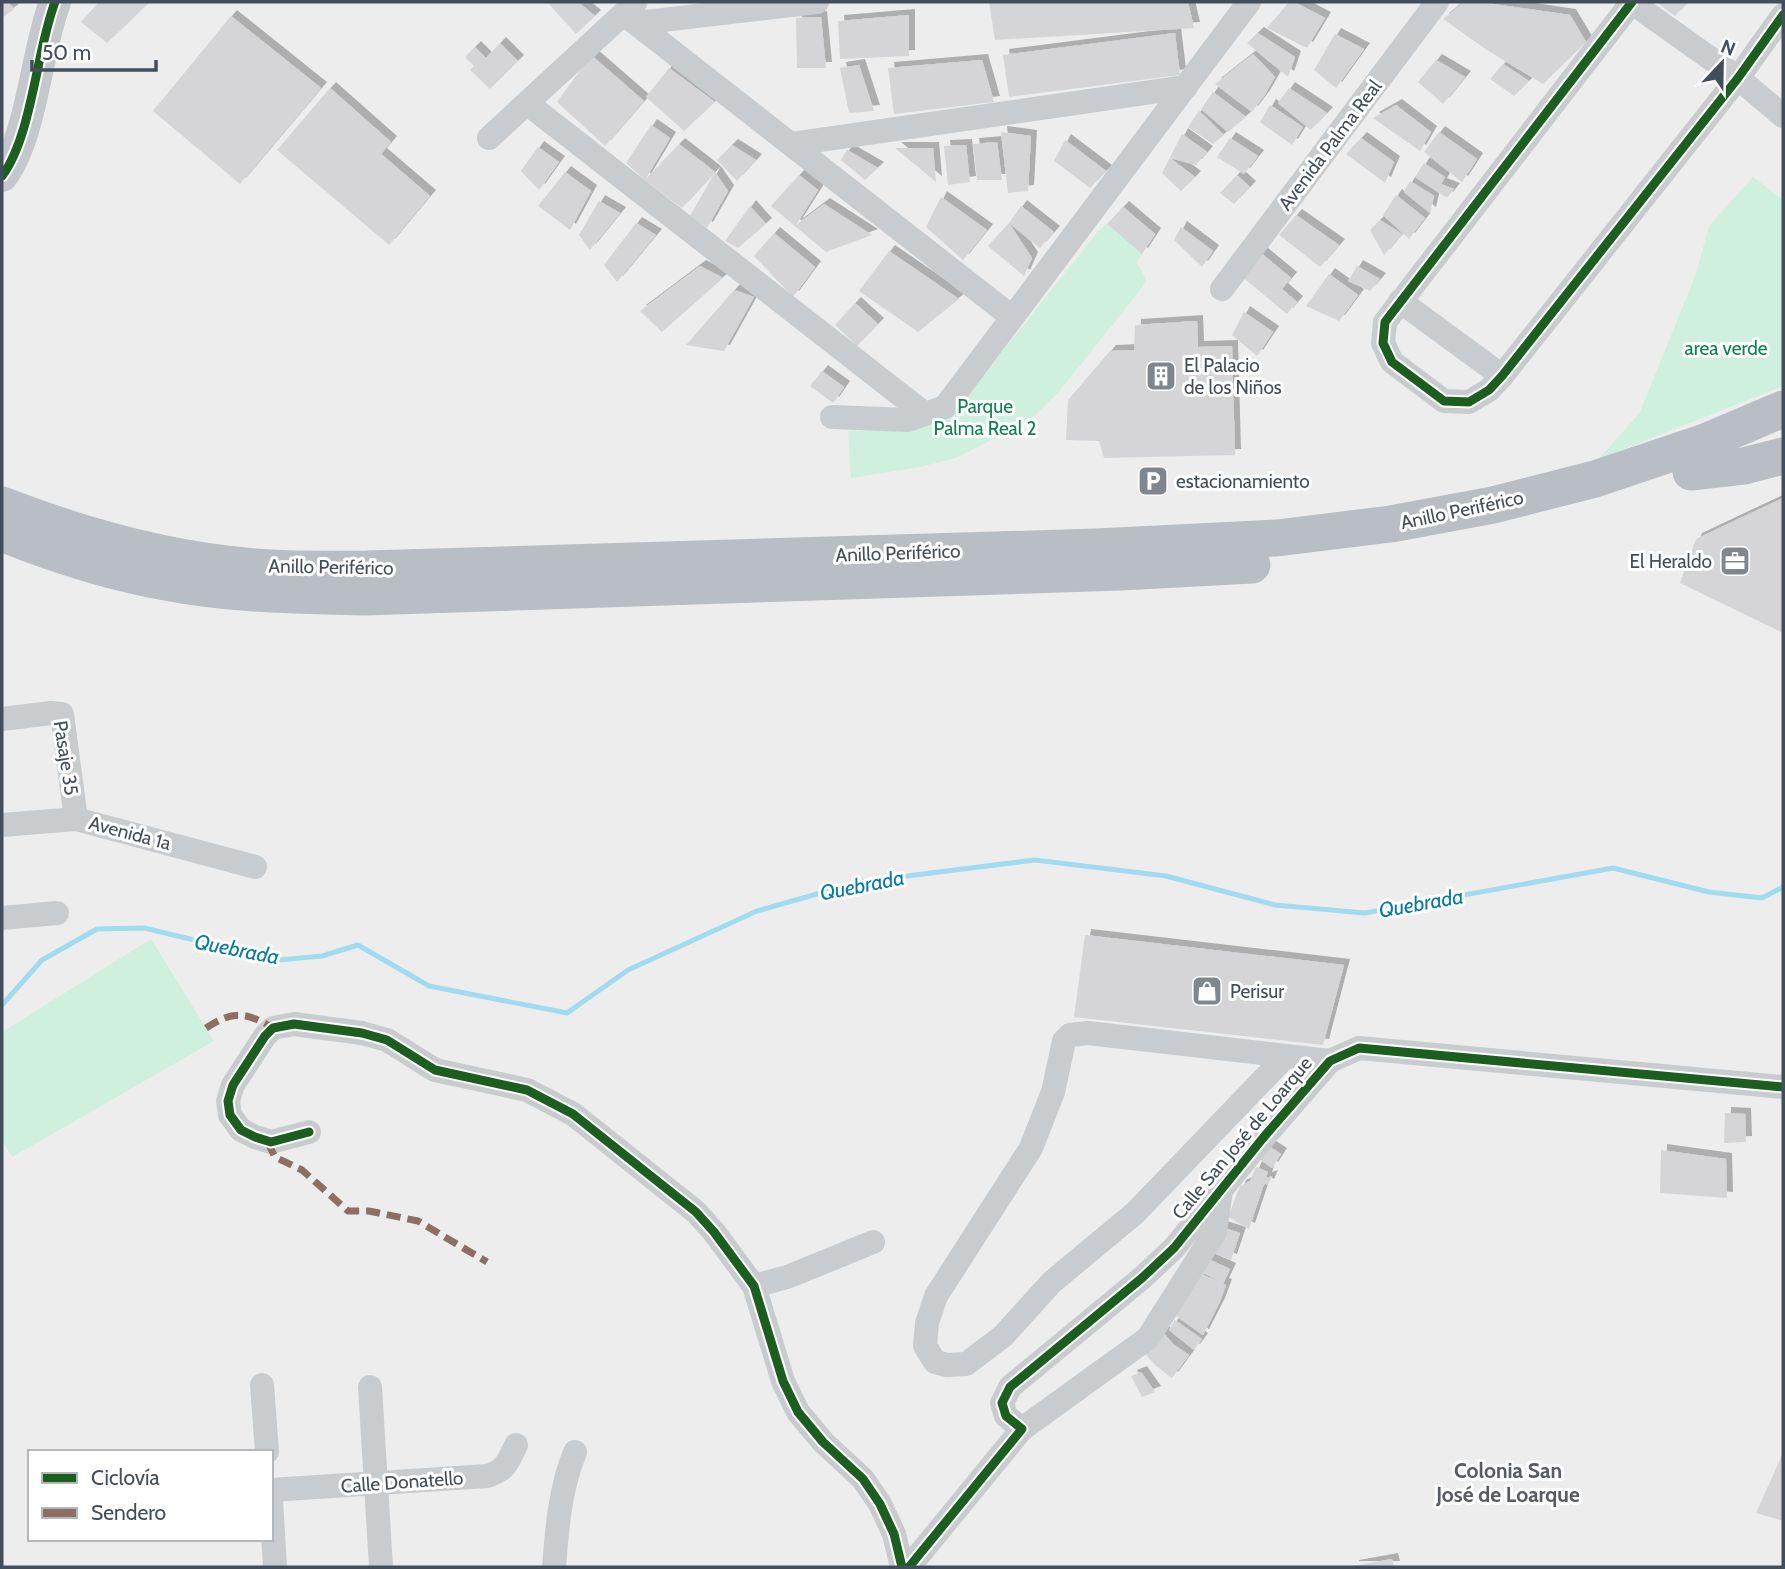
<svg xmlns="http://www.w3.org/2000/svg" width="1785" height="1569" viewBox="0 0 1785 1569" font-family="Cabin,sans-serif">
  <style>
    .green { fill: #cff0de }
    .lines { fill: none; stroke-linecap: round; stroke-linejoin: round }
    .stream { stroke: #a0dbf0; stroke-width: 5 }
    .building { fill: #d5d5d7; filter: url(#shadow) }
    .minor { stroke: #c9ccce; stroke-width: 24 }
    .major { stroke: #c4c8cc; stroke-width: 32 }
    .highway { stroke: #b9bec4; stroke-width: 37 }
    .quiet { stroke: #8d6e63; stroke-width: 7; stroke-dasharray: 14 7; stroke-linecap: butt }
    .cycleway-casing { stroke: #fff; stroke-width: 13 }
    .cycleway { stroke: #1b5e20; stroke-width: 9 }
    .labels { text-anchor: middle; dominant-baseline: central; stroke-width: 6; stroke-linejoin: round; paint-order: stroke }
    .street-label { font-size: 19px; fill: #434e5b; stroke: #fff }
    .park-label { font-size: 19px; fill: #0f8150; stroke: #fff }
    .poi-label { font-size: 19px; fill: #434e5b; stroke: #fff; text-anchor: start }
    .water-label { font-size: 21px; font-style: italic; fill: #037aa8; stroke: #fff }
    .neighbourhood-label { font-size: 21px; font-weight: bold; fill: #585c62; stroke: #fff }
  </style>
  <defs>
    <filter id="shadow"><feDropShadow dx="6" dy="-6" stdDeviation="0" flood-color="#0004"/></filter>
  </defs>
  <rect width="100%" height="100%" fill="#eeeded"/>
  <g class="green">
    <polygon points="1753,177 1783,200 1783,386 1599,459 1640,412 1696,274 1709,226"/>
    <polygon points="1107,224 1142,254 1137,262 1146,279 1142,288 1058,393 1029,421 956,458 920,467 851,478 848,431 905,430 990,367 1099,230"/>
    <polygon points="151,939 214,1041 12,1157 2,1140 2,1032"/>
  </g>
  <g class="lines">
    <polyline class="stream" points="2,1005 42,960 97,929 144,928 278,960 322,956 358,945 429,986 567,1013 628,970 757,911 859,882 1035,860 1166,876 1275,905 1365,913 1613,868 1709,892 1762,898 1783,887"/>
  </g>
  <g class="building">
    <polygon points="2,2 8,2 14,9 2,18"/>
    <polygon points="99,2 150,2 107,43 81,22"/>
    <polygon points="547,2 578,2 595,16 576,34"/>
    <polygon points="989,2 1188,2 1194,28 995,40"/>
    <polygon points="1289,2 1294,2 1325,18 1307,48 1267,28"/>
    <polygon points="1464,2 1480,2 1570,15 1586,42 1543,84 1487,50 1443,19"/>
    <polygon points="1656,2 1687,2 1675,16"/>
    <polygon points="909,15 909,56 840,59 838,21"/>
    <polygon points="231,16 321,88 240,184 153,111"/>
    <polygon points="821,17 826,68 797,68 796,18"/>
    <polygon points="1175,33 1180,75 1009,97 1003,55"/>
    <polygon points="1258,33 1295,57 1288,77 1247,43"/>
    <polygon points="1335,34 1364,49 1336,88 1314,70"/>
    <polygon points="500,43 518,61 490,89 470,70 474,66 465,57 475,47 486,58"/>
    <polygon points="1253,54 1275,77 1264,96 1252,112 1215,84"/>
    <polygon points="591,55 644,101 605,146 557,102"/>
    <polygon points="982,60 994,102 894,114 888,68"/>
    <polygon points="1436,60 1465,77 1443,104 1418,82"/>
    <polygon points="1503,64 1529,81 1514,96 1490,79"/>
    <polygon points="859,65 874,111 849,113 840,68"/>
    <polygon points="669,68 715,102 684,131 646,97"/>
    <polygon points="330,88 391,142 381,154 430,196 389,245 277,150"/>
    <polygon points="1289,88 1327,113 1311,130 1278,103"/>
    <polygon points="1213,92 1246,117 1228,132 1201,109"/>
    <polygon points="1270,105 1303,127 1292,145 1260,122"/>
    <polygon points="1396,105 1431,132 1420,151 1373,118"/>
    <polygon points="1199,111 1224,135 1213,144 1188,127"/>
    <polygon points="651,125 670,138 645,180 679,144 715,172 682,208 645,180 626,163"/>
    <polygon points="1001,132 1031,136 1028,191 1008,193"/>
    <polygon points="1439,132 1477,159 1462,182 1424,152"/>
    <polygon points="1182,134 1207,152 1196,165 1170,158 1195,177 1181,191 1162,173"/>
    <polygon points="1230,138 1258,156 1244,174 1217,157"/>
    <polygon points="1361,138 1394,162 1385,183 1346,154"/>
    <polygon points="1065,140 1106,171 1090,188 1054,161"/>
    <polygon points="997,142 1002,180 977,180 973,144"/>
    <polygon points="732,145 756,160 737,181 717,160"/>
    <polygon points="966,145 970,182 948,185 944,146"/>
    <polygon points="538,147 559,162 539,190 521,171"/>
    <polygon points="895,148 933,148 936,182"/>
    <polygon points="847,150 878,168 865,180 841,160"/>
    <polygon points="1424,163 1445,177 1441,184 1454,189 1447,198 1415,177"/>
    <polygon points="565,172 591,191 570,230 538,206"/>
    <polygon points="715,172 728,191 707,228 690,216"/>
    <polygon points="799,175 818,190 796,225 824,204 872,235 826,252 771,206"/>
    <polygon points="1237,175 1250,187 1234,204 1220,193"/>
    <polygon points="1410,181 1434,196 1430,213 1404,192"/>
    <polygon points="1396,195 1425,218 1409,239 1383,215"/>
    <polygon points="941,197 987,230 963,260 926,227"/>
    <polygon points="599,201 620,213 590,250 579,235"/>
    <polygon points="750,206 766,224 738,248 725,241"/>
    <polygon points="1021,206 1054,232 1040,248 1009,223"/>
    <polygon points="1123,207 1155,234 1142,254 1107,224"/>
    <polygon points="1296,215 1339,245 1320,267 1279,235"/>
    <polygon points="1380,220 1402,234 1384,255 1370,230"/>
    <polygon points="636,223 656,235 617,282 604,265"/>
    <polygon points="1009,223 1032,258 1024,276 988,246"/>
    <polygon points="1181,227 1213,251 1202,267 1174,240"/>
    <polygon points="774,233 815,267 793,297 754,256"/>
    <polygon points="889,251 959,299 918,332 859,291"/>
    <polygon points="1261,253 1291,278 1282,289 1297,302 1287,314 1241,276"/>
    <polygon points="700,266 723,278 662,332 640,311"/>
    <polygon points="1357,266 1380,279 1370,291 1348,281"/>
    <polygon points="1329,274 1358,295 1339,321 1306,306"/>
    <polygon points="734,290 754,297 724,351 686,345"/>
    <polygon points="855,303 878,324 857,346 835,325"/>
    <polygon points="1244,312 1273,332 1257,356 1232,335"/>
    <polygon points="1197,321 1198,347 1232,346 1235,455 1104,458 1099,441 1066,440 1068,400 1110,351 1134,350 1135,325"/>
    <polygon points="822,371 844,387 833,403 810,386"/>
    <polygon points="1783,498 1783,633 1680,583 1696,539"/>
    <polygon points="1085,935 1344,965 1323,1045 1074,1017"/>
    <polygon points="1725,1113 1745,1114 1746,1142 1724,1143"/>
    <polygon points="1264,1143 1281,1154 1272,1168 1254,1155"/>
    <polygon points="1661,1150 1726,1159 1727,1198 1660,1193"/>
    <polygon points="1256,1167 1268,1172 1266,1178 1272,1176 1268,1185 1265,1183 1263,1187 1249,1229 1228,1217 1240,1186 1250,1181"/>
    <polygon points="1221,1227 1240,1233 1231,1260 1211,1252"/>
    <polygon points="1206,1258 1230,1269 1223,1284 1226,1285 1219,1304 1203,1335 1176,1316 1201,1274 1220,1282 1200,1271"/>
    <polygon points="1175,1320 1202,1339 1194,1350 1169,1330"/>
    <polygon points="1162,1331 1173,1344 1189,1355 1172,1378 1156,1366 1146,1355"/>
    <polygon points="1141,1372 1155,1392 1142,1397 1131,1376"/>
    <polygon points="1783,1453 1783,1521 1756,1513"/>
    <polygon points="1392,1559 1394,1567 1353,1567 1353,1566"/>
  </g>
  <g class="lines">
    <g class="minor">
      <polyline points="1631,2 1738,78 1783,116"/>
      <polyline points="1632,2 1385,322 1383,343 1392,362 1444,401 1469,402 1489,390 1502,376 1738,78 1783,15"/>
      <polyline points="624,14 1012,317"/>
      <polyline points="637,23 817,2"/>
      <polyline points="528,104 925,414"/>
      <polyline points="489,138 635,3"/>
      <polyline points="792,144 1186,87"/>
      <polyline points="1222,289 1437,2"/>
      <polyline points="1400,301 1502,376"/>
      <polyline points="832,417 908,420 945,407 1249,2"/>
      <polyline points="2,719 51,713 62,714 76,819"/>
      <polyline points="2,825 76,819 255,867"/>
      <polyline points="2,918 57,913"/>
      <polyline points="1286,1056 1135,1213 1052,1282 1003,1336 966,1364 947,1365 935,1362 925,1346 927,1323 936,1296 1031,1148 1053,1092 1064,1041 1070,1035 1088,1033 1330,1061"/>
      <polyline points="309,1132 271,1142 255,1137 241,1130 230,1115 228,1101 233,1085 265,1036 273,1028 294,1024 362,1033 387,1040 435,1070 527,1090 573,1114 696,1212 714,1232 754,1286 783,1381 798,1412 823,1442 863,1479 880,1504 894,1534 902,1567"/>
      <polyline points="754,1286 787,1277 873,1242"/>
      <polyline points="262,1385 267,1452"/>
      <polyline points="370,1387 381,1567"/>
      <polyline points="1022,1429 1148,1338 1215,1232 1221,1190"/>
      <path d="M271,1490L487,1476C505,1471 508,1462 516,1445"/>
      <polyline points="271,1500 275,1567"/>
      <path d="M554,1567C557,1528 560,1489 575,1452"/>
      <polyline points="909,1567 1022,1429 1006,1416 1002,1403 1010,1387 1142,1278 1174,1248 1263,1138 1330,1061 1359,1048 1783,1087"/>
    </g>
    <path class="major" d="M2,176C32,136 36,52 55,2"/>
    <g class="highway">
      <polyline points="1691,472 1744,466 1783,456"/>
      <path d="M2,505C87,538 179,563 271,568C303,570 335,569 367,569L1096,547L1277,538L1391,524L1493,505L1595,479L1705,442L1783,409"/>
      <path d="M2,533C54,554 110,572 166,582C231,595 298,595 364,597L1121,572L1252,565"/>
    </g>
    <g class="quiet">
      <path d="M206,1028C233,1010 246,1012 273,1028"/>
      <polyline points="271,1142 270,1147 275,1157 302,1170 348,1211 369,1211 418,1221 487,1262"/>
    </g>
    <g class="cycleway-casing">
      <g id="cycleway">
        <polyline points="1632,2 1385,322 1383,343 1392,362 1444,401 1469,402 1489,390 1502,376 1738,78 1783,15"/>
        <path d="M2,176C32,136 36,52 55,2"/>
        <polyline points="309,1132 271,1142 255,1137 241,1130 230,1115 228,1101 233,1085 265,1036 273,1028 294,1024 362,1033 387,1040 435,1070 527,1090 573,1114 696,1212 714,1232 754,1286 783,1381 798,1412 823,1442 863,1479 880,1504 894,1534 902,1567"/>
        <polyline points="909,1567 1022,1429 1006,1416 1002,1403 1010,1387 1142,1278 1174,1248 1263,1138 1330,1061 1359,1048 1783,1087"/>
      </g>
    </g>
    <use href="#cycleway" class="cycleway"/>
  </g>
  <defs>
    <g id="building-square" transform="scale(1.575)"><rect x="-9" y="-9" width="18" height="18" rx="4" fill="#7f868e" stroke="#fff"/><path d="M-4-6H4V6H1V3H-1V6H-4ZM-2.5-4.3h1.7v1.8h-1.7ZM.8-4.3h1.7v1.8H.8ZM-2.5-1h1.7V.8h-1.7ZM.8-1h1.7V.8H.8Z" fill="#fff"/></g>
    <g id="parking-square" transform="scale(1.575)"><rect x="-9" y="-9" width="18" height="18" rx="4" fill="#7f868e" stroke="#fff"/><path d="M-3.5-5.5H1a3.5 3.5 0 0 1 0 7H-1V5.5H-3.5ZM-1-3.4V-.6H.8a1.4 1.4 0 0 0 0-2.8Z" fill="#fff"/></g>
    <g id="office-square" transform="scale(1.575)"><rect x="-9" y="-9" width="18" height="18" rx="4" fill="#7f868e" stroke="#fff"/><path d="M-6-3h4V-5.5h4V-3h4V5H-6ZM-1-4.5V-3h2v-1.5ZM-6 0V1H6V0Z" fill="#fff"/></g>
    <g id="shop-square" transform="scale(1.575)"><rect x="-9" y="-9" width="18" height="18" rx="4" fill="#7f868e" stroke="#fff"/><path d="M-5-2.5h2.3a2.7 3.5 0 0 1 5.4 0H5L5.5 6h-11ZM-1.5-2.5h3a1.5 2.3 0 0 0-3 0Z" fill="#fff"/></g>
  </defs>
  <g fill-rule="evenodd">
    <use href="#building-square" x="1161" y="376"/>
    <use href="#parking-square" x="1153" y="481"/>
    <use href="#office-square" x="1735" y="561"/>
    <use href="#shop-square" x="1207" y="991"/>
  </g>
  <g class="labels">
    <g class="street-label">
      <text transform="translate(1330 145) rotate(-53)">Avenida Palma Real</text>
      <text transform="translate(1462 510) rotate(-12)">Anillo Periférico</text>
      <text transform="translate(898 553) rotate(-2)">Anillo Periférico</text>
      <text transform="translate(331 567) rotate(1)">Anillo Periférico</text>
      <text transform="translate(66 758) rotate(81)">Pasaje 35</text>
      <text transform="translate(130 833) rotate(15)">Avenida 1a</text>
      <text transform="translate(1242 1138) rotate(-50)">Calle San José de Loarque</text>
      <text transform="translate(402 1482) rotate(-4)">Calle Donatello</text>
    </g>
    <g class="park-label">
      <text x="1726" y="348">area verde</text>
      <text x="985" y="406">Parque<tspan x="985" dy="22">Palma Real 2</tspan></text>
    </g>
    <g class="poi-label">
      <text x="1184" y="365">El Palacio<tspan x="1184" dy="22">de los Niños</tspan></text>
      <text x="1176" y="481">estacionamiento</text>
      <text x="1712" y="561" text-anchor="end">El Heraldo</text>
      <text x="1230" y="991">Perisur</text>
    </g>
    <g class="water-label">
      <text transform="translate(862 885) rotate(-11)">Quebrada</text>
      <text transform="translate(1421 903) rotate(-10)">Quebrada</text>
      <text transform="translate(237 949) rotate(11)">Quebrada</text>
    </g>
    <g class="neighbourhood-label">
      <text x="1508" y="1470">Colonia San<tspan x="1508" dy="24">José de Loarque</tspan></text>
    </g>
  </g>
  <rect width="1785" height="1569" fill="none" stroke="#434e5b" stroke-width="7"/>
  <rect x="28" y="1450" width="245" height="91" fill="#ffffff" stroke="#b4b8bd" stroke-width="2"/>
  <rect x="42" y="1473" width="35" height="10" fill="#1b5e20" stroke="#b4b8bd" stroke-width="2"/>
  <text x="91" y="1485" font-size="21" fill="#434e5b">Ciclovía</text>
  <rect x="42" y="1508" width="35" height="10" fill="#8d6e63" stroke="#b4b8bd" stroke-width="2"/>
  <text x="91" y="1520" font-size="21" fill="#434e5b">Sendero</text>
  <g transform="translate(1722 63) rotate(22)" stroke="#ffffff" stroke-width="5" paint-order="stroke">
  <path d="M0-5L12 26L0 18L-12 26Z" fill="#434e5b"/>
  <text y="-10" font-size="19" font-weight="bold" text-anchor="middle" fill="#434e5b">N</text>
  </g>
  <path d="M32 60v10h124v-10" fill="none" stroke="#434e5b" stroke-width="3.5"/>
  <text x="42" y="60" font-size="21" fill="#434e5b" stroke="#ffffff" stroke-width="5" paint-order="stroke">50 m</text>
</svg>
